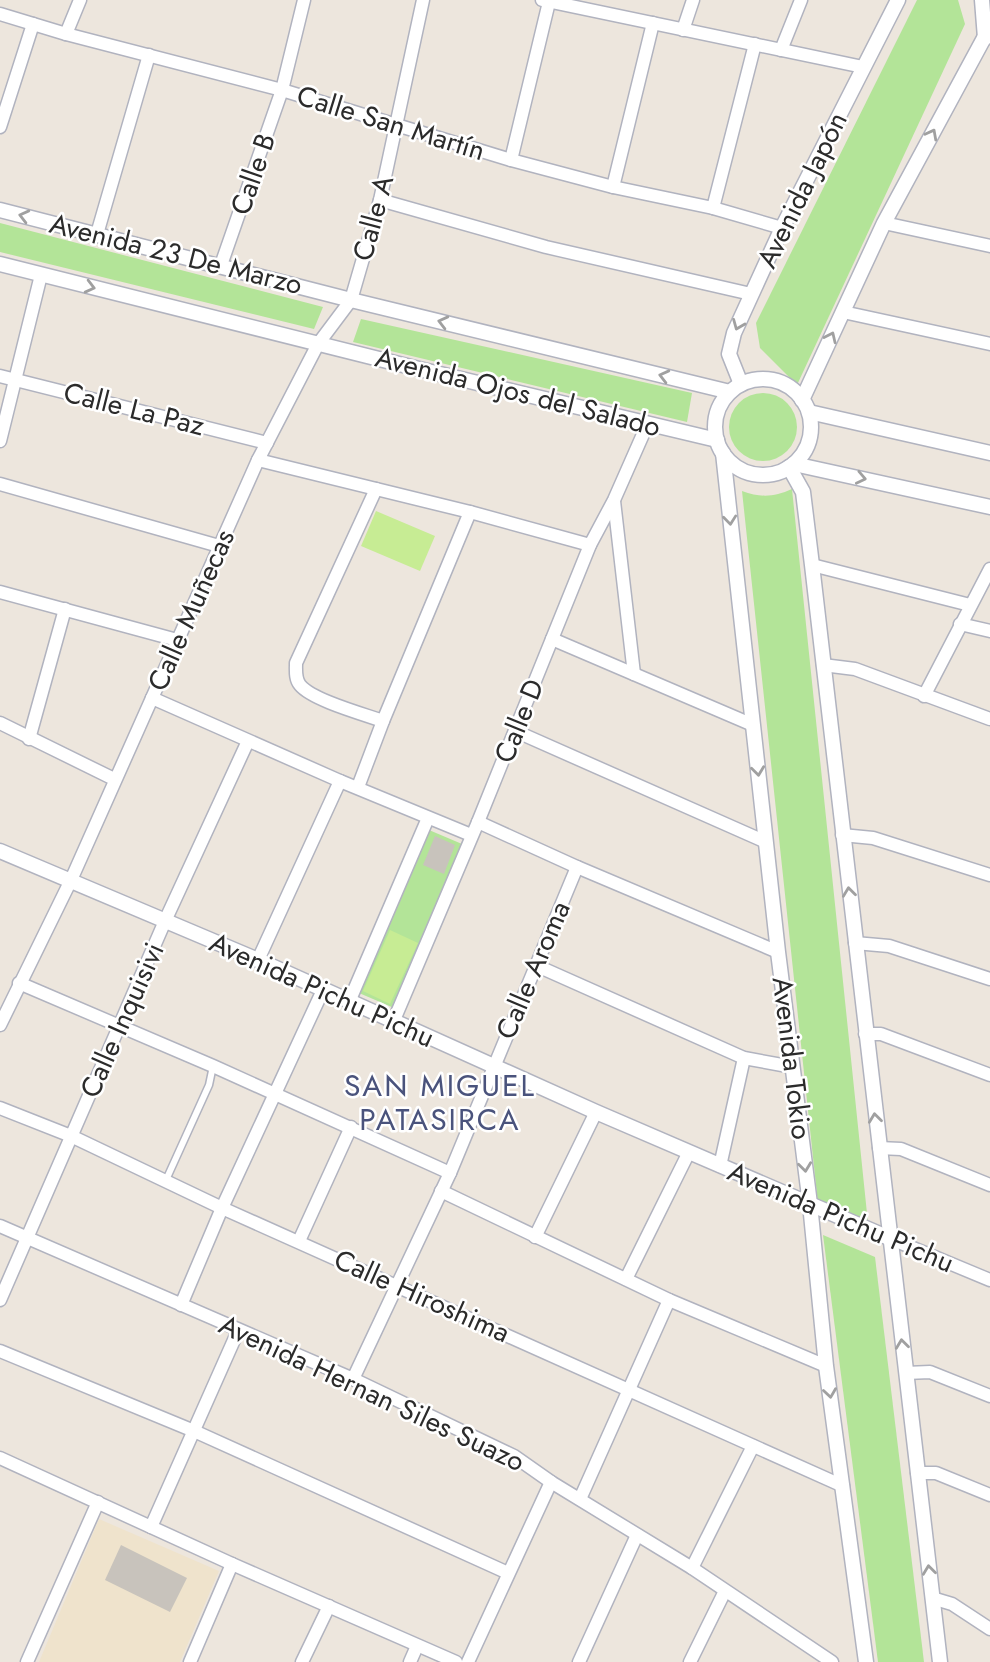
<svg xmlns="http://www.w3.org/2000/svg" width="990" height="1662" viewBox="0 0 990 1662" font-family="Jost,sans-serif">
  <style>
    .education { fill: #efe3cc }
    .green { fill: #b3e498 }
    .pitch { fill: #c7ec94 }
    .building { fill: #c8c3bc }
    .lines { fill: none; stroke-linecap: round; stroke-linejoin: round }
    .service-casing { stroke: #b1b3bf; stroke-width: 9 }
    .minor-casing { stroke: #b1b3bf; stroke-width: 15 }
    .tertiary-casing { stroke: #b1b3bf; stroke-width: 17 }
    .service { stroke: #fff; stroke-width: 6 }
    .minor { stroke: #fff; stroke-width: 12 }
    .tertiary { stroke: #fff; stroke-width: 14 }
    .oneway { stroke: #a0a0a0 }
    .labels { text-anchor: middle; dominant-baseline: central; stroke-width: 5; stroke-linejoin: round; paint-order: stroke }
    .street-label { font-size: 28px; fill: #2b2b2b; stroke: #fff }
    .neighbourhood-label { font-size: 30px; letter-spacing: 2px; fill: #4a537c; stroke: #fff }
  </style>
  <rect width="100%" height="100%" fill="#ede6dd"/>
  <polygon class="education" points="99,1519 219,1571 180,1662 39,1662"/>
  <g class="green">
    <polygon points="917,0 958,0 965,24 797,385 760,348 756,323"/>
    <polygon points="0,223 323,307 314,329 0,252"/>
    <polygon points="361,319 692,393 687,422 353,342"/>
    <circle cx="763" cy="427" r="34"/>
    <path d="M792,489L868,1223L818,1204L742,491C761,498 774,497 792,489Z"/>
    <polygon points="429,830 462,844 394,1008 359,993"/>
    <polygon points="823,1235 875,1257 924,1662 878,1662"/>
  </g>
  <g class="pitch">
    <polygon points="376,511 435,536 420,571 361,546"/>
    <polygon points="390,930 418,943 390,1004 363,991"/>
  </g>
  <g class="building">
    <polygon points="435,836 455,845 444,874 423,865"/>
    <polygon points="121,1545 187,1578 170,1612 105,1580"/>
  </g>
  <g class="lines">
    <g class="service-casing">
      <polyline id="service" points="166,1180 209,1085 213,1066"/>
    </g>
    <g class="minor-casing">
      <g id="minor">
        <polyline points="542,0 863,67"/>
        <polyline points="0,14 66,34 282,90 511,160 613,187 713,208 782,228"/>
        <polyline points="683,30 693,0"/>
        <polyline points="66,34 80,0"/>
        <polyline points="781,50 801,0"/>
        <polyline points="0,127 33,24"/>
        <polyline points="511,160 549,2"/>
        <polyline points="613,187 653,23"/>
        <polyline points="380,200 546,247 751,294"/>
        <polyline points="713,208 755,44"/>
        <polyline points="884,223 990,246"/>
        <polyline points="97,234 149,55"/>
        <polyline points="221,265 282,90 304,0"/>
        <polyline points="843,312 990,344"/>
        <polyline points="0,376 267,443"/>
        <polyline points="0,441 41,275"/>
        <polyline points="258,460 470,512 590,545"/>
        <polyline points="0,484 219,546"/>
        <path d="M376,489L296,663C296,671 295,679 300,685C312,700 363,714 383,721"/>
        <polyline points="614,501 634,674"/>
        <polyline points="812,565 970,605"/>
        <polyline points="0,592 177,640"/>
        <polyline points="960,624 990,631"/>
        <polyline points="552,639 753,725"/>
        <polyline points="823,665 855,669 990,719"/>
        <polyline points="924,696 990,569"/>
        <polyline points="152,698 340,781 471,835"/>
        <polyline points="0,723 114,779"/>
        <polyline points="515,731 766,842"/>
        <polyline points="29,739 65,609"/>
        <polyline points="358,787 383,721 470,512"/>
        <polyline points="478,822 577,867 778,952"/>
        <polyline points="842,835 873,838 990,875"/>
        <polyline points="855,943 889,946 990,979"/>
        <polyline points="258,960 340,781"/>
        <polyline points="535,965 744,1058 793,1067"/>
        <polyline points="19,983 213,1066 450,1173"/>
        <polyline points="349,1002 428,818"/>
        <polyline points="394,1020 478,822 590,545 614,500 648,423"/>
        <polyline points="0,1025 71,880 258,460 318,344 351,300 380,200 423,0"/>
        <polyline points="865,1034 881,1034 990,1075"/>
        <polyline points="0,1108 71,1136 222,1208 843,1486"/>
        <polyline points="879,1148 901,1149 990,1185"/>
        <polyline points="720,1166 744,1058"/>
        <polyline points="441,1191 669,1300 826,1366"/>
        <polyline points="0,1226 353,1379 514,1456 551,1482 692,1568 832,1662"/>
        <polyline points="535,1237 596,1112"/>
        <polyline points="889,1238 990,1280"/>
        <polyline points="299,1241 351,1127"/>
        <polyline points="626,1279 689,1152"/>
        <polyline points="0,1300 165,921 248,741"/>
        <polyline points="181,1305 222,1208 323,990"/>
        <polyline points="0,1351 194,1431 508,1573"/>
        <polyline points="906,1373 930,1372 990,1396"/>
        <polyline points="353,1379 450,1173 577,867"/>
        <polyline points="0,1458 232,1564 456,1662"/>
        <polyline points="917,1473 936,1473 990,1495"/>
        <polyline points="580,1499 669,1300"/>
        <polyline points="151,1527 238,1331"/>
        <polyline points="692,1568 753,1446"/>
        <polyline points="932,1598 952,1604 990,1629"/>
        <polyline points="27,1662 98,1502"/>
        <polyline points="190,1662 232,1564"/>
        <polyline points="302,1662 329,1606"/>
        <polyline points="410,1662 417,1646"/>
        <polyline points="468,1662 551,1482"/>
        <polyline points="579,1662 637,1535"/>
        <polyline points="690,1662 725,1591"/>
      </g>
    </g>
    <g class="tertiary-casing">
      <g id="tertiary">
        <polyline points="982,0 985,38"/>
        <polyline points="0,210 351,300 730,392"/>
        <polyline points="0,264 419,369 717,440"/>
        <circle cx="763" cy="427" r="48"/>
        <polyline points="741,384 729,354 734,333 782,228 898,0"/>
        <polyline points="802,400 884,223 990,27"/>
        <polyline points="809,412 990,453"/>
        <polyline points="723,453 778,952 810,1204 826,1366 866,1662"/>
        <polyline points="794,464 990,507"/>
        <polyline points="789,467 803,492 812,565 940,1662"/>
        <polyline points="0,851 258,960 596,1112 889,1238"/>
      </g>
    </g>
    <use href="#service" class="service"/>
    <use href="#minor" class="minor"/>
    <use href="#tertiary" class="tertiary"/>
  </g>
  <defs><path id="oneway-chevron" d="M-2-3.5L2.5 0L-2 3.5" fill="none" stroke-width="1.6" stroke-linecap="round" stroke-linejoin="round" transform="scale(1.75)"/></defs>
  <g class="oneway">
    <use href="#oneway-chevron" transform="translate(932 134) rotate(-62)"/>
    <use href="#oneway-chevron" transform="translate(24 216) rotate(-166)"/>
    <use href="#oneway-chevron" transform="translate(90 287) rotate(14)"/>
    <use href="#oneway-chevron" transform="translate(443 322) rotate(-166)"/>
    <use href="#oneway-chevron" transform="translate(738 325) rotate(112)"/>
    <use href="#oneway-chevron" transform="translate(831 337) rotate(-65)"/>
    <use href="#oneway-chevron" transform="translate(664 376) rotate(-166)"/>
    <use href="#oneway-chevron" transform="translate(861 478) rotate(12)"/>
    <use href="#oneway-chevron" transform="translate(730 520) rotate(84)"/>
    <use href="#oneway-chevron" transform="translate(758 771) rotate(83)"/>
    <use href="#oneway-chevron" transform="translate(849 892) rotate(-97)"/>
    <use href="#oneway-chevron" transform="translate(875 1118) rotate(-97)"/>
    <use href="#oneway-chevron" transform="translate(805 1167) rotate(83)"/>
    <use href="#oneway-chevron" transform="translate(902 1344) rotate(-97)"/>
    <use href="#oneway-chevron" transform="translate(830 1393) rotate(82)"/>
    <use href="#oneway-chevron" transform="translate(929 1570) rotate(-97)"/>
  </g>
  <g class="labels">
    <g class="street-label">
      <text transform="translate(391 123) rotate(17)">Calle San Martín</text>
      <text transform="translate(253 174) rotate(-71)">Calle B</text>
      <text transform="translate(802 190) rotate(-64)">Avenida Japón</text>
      <text transform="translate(373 218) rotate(-75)">Calle A</text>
      <text transform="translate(176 254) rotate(14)">Avenida 23 De Marzo</text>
      <text transform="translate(518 392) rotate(14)">Avenida Ojos del Salado</text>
      <text transform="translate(134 409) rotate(14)">Calle La Paz</text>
      <text transform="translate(191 610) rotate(-66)">Calle Muñecas</text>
      <text transform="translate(519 721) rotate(-68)">Calle D</text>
      <text transform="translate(533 970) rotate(-67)">Calle Aroma</text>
      <text transform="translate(322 990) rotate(24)">Avenida Pichu Pichu</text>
      <text transform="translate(122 1020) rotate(-66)">Calle Inquisivi</text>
      <text transform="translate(792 1058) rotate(83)">Avenida Tokio</text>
      <text transform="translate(841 1217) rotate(23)">Avenida Pichu Pichu</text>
      <text transform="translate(422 1296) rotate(24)">Calle Hiroshima</text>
      <text transform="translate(372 1393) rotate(25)">Avenida Hernan Siles Suazo</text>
    </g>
    <g class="neighbourhood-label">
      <text x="440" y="1085">SAN MIGUEL<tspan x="440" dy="34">PATASIRCA</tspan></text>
    </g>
  </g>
</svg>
